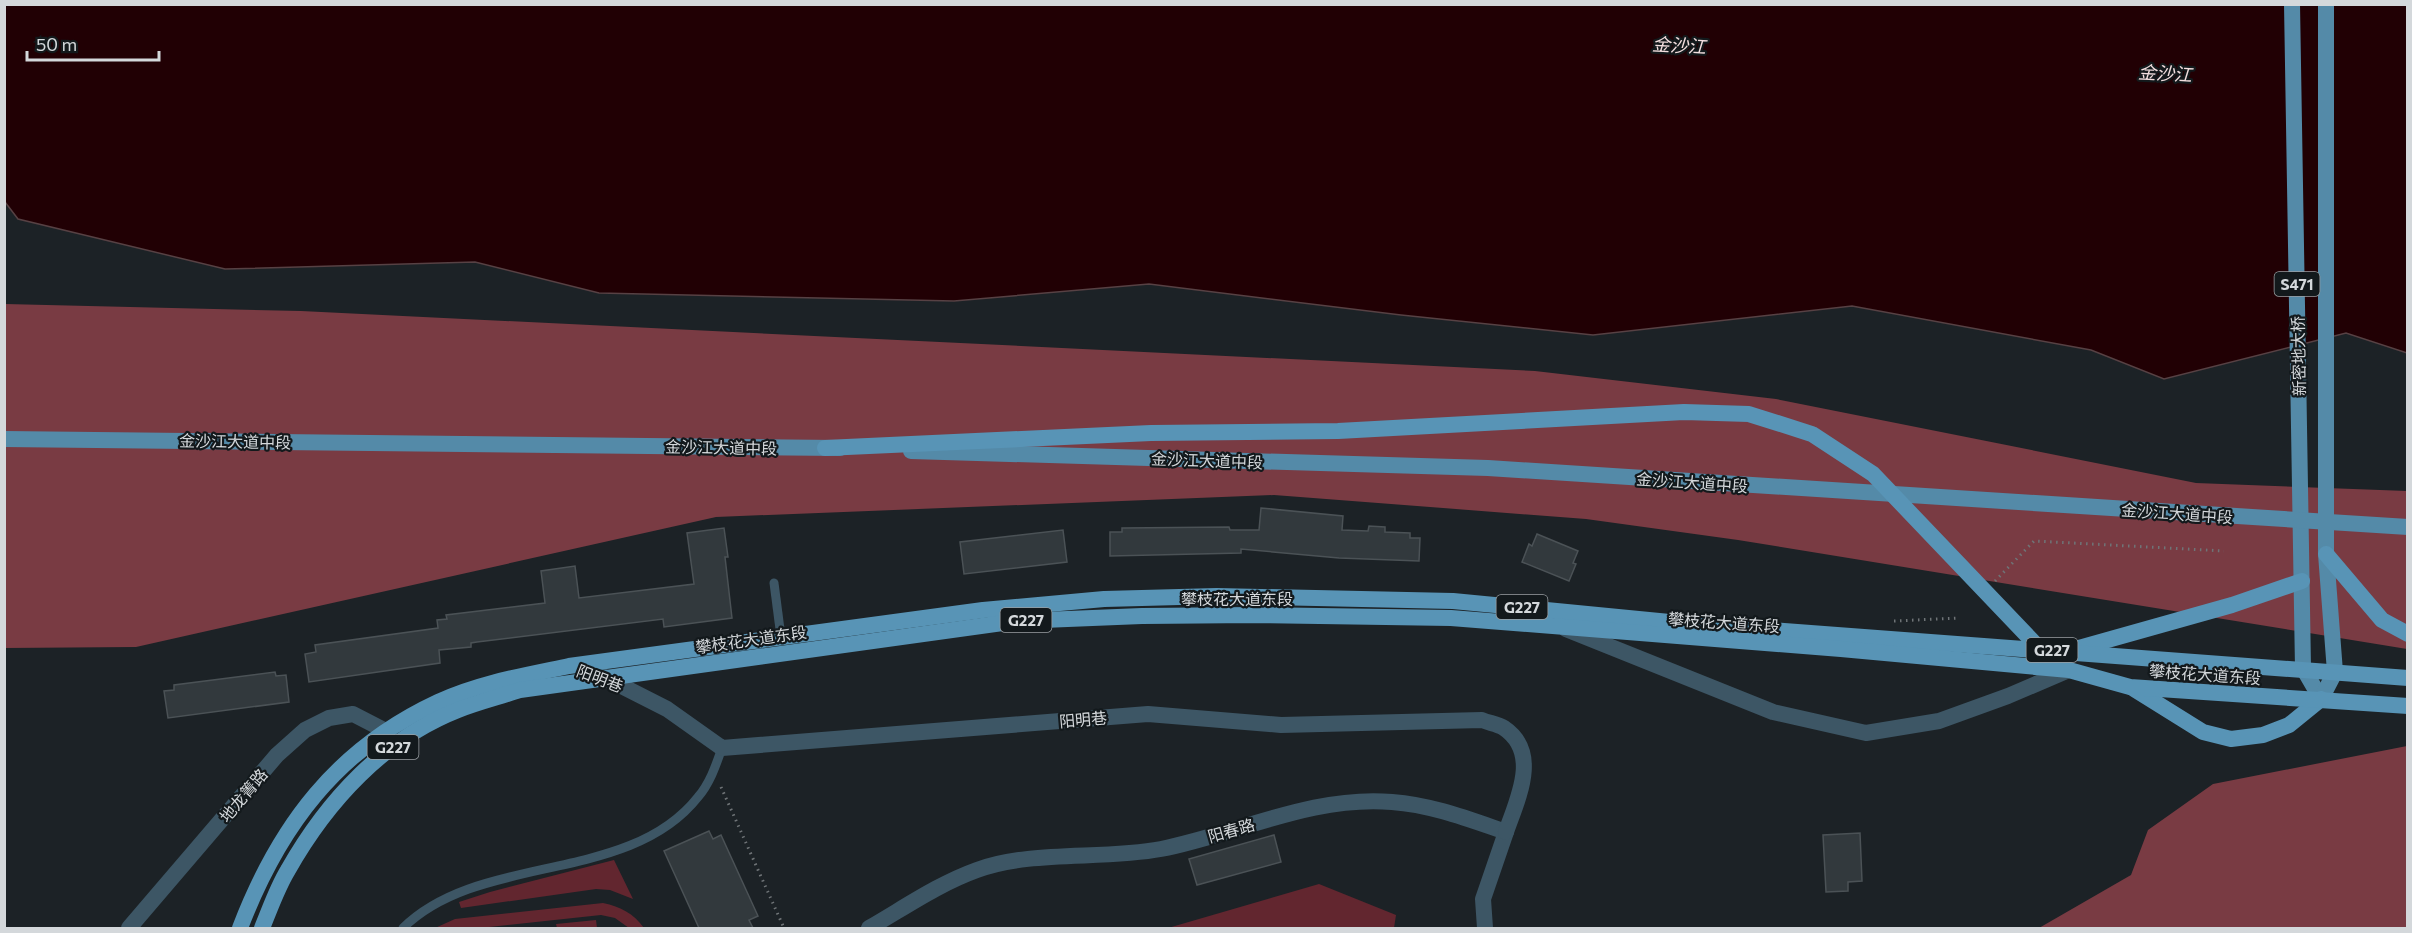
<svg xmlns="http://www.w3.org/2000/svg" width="2412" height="933" viewBox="0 0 2412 933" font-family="Commissioner,'Noto Sans SC',sans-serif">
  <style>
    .green { fill: #62262f }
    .forest { fill: #793b43 }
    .water { fill: #210004; stroke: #574144; stroke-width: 1.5 }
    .building { fill: #32393d; stroke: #4b5256; stroke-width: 1.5 }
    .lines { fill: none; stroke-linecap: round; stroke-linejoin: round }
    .path { stroke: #6f7477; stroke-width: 3; stroke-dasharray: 1.5 4.5; stroke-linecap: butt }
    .service { stroke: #3d5665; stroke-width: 9 }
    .minor { stroke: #3d5665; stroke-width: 16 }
    .tertiary { stroke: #3d5665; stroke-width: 16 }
    .primary { stroke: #548aa8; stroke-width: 16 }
    .trunk { stroke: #5894b6; stroke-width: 16 }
    .labels { text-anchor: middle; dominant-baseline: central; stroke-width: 4.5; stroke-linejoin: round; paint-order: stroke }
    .shield { fill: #13191c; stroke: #9a9fa2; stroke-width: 1.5 }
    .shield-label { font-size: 15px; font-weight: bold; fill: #d4d8db }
    .street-label { font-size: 16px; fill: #d4d8db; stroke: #13191c }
    .water-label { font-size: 18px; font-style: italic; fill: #f3dedf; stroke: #13191c }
  </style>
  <rect width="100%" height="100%" fill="#1c2226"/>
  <g class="green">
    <polygon points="614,860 633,899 610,890 596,889 461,908 459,902 490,892"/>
    <polygon points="1319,884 1396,915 1394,928 1168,928"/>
    <path d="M603,903C621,907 633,913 644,928H629L615,918L601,915L480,928H435L455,919Z"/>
    <polygon points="596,920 597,928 557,928 556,924"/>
  </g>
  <g class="forest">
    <polygon points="5,304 301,311 1535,371 1776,399 2196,483 2407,491 2407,649 1738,540 1586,519 1274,495 716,517 136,647 5,648"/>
    <polygon points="2407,746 2407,928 2039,928 2131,875 2148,830 2213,784"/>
  </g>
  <polygon class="water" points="5,5 2407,5 2407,353 2346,333 2164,379 2091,350 1852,306 1593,335 1401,315 1149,284 954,301 599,293 475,262 225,269 18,219 5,202"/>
  <g class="building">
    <polygon points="1261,508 1343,516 1342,530 1368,531 1369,526 1385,527 1385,532 1410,533 1410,538 1420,538 1419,561 1339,558 1241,549 1241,553 1110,556 1110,532 1122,532 1122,528 1229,527 1230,530 1259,530"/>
    <polygon points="724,528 728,557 725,557 732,618 664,627 663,619 477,642 471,643 471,647 439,650 440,663 309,682 305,654 316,652 315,645 438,628 437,620 447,619 446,615 545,603 541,571 575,566 579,598 694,584 687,533"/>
    <polygon points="1063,530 1067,562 964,574 960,542"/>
    <polygon points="1537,534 1578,551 1573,563 1576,564 1569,581 1522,562 1529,544 1532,546"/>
    <polygon points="275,672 276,676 286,675 289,702 168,718 164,691 174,690 174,685"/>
    <polygon points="709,831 713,839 721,835 758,916 749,920 753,928 699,928 664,851"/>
    <polygon points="1860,833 1862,881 1848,882 1848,891 1826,892 1823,835"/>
    <polygon points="1274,835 1281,862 1197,885 1189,859"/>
  </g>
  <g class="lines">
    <g class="path">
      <polyline points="1995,581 2034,541 2224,551"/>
      <polyline points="1894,621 1959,618"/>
      <polyline points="721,787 784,928"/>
    </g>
    <g class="service">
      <polyline points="774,583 781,637"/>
      <path d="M403,928C480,852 629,885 698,797C710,783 716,765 722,748"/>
    </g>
    <g class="minor">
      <polyline points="129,928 277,755 305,730 329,718 353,714 384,730"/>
      <path d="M869,928C904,908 938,884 977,870C1030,850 1103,860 1161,849C1237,834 1313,795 1392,802C1432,805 1468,819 1506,832L1483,899L1485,928"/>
    </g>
    <g class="tertiary">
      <polyline points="1566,629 1773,712 1866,733 1939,721 2008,696 2069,670"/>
      <path d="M602,676L667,709L722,748L1148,714L1281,725L1482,720C1489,723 1498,724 1504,728C1541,753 1517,800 1506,832"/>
    </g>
    <g class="primary">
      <polyline points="2292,4 2303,668 2321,699"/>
      <polyline points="4,439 840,448"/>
      <polyline points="911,451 1488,468 2408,527"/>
      <polyline points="2321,699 2335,672 2326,554 2326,4"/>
    </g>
    <g class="trunk">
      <polyline points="825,448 1151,433 1338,431 1684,412 1749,414 1812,434 1873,474 2040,649"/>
      <polyline points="2326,554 2382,620 2408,634"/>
      <polyline points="2079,648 2232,605 2302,581"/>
      <polyline points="2134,689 2203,732 2231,739 2263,735 2289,725 2321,699"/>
      <path d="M240,928C279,826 337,749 438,702C479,683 526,675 569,666L983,610L1104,599L1217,596L1453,601L1690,624L2408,678"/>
      <path d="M262,928C270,909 277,888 288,870C327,801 384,739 458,710C478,702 499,697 520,690L1018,621L1142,616L1255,615L1451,618L1841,649L2069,670L2130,687L2408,706"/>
    </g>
  </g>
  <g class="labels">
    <g class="shield">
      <rect x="2274.5" y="272" width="45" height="24" rx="4.5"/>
      <rect x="1496.5" y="595" width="51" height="24" rx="4.5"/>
      <rect x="1000.5" y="608" width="51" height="24" rx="4.5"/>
      <rect x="2026.5" y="638" width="51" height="24" rx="4.5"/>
      <rect x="367.5" y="735" width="51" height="24" rx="4.5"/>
    </g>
    <g class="shield-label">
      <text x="2297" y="284">S471</text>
      <text x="1522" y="607">G227</text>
      <text x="1026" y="620">G227</text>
      <text x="2052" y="650">G227</text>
      <text x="393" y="747">G227</text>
    </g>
    <g class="street-label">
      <text transform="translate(2298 356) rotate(-91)">新密地大桥</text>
      <text transform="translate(235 441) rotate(1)">金沙江大道中段</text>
      <text transform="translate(721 447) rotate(1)">金沙江大道中段</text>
      <text transform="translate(1207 460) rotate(2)">金沙江大道中段</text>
      <text transform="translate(1692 482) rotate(4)">金沙江大道中段</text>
      <text transform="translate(2177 513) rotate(4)">金沙江大道中段</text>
      <text x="1237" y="598">攀枝花大道东段</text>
      <text transform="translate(1724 622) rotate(4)">攀枝花大道东段</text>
      <text transform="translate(751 639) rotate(-8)">攀枝花大道东段</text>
      <text transform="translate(2205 674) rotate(4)">攀枝花大道东段</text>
      <text transform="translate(600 678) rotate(21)">阳明巷</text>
      <text transform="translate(1083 719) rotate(-5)">阳明巷</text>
      <text transform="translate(243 795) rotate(-50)">地龙箐路</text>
      <text transform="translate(1231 830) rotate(-16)">阳春路</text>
    </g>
    <g class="water-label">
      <text transform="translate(1679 45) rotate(3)">金沙江</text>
      <text transform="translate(2165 73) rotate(3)">金沙江</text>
    </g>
  </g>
  <rect width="2412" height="933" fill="none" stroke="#d4d8db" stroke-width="12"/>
  <path d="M27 51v9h132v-9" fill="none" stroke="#d4d8db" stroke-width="3"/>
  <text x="36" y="51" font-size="18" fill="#d4d8db" stroke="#13191c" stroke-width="4.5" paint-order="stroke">50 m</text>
</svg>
